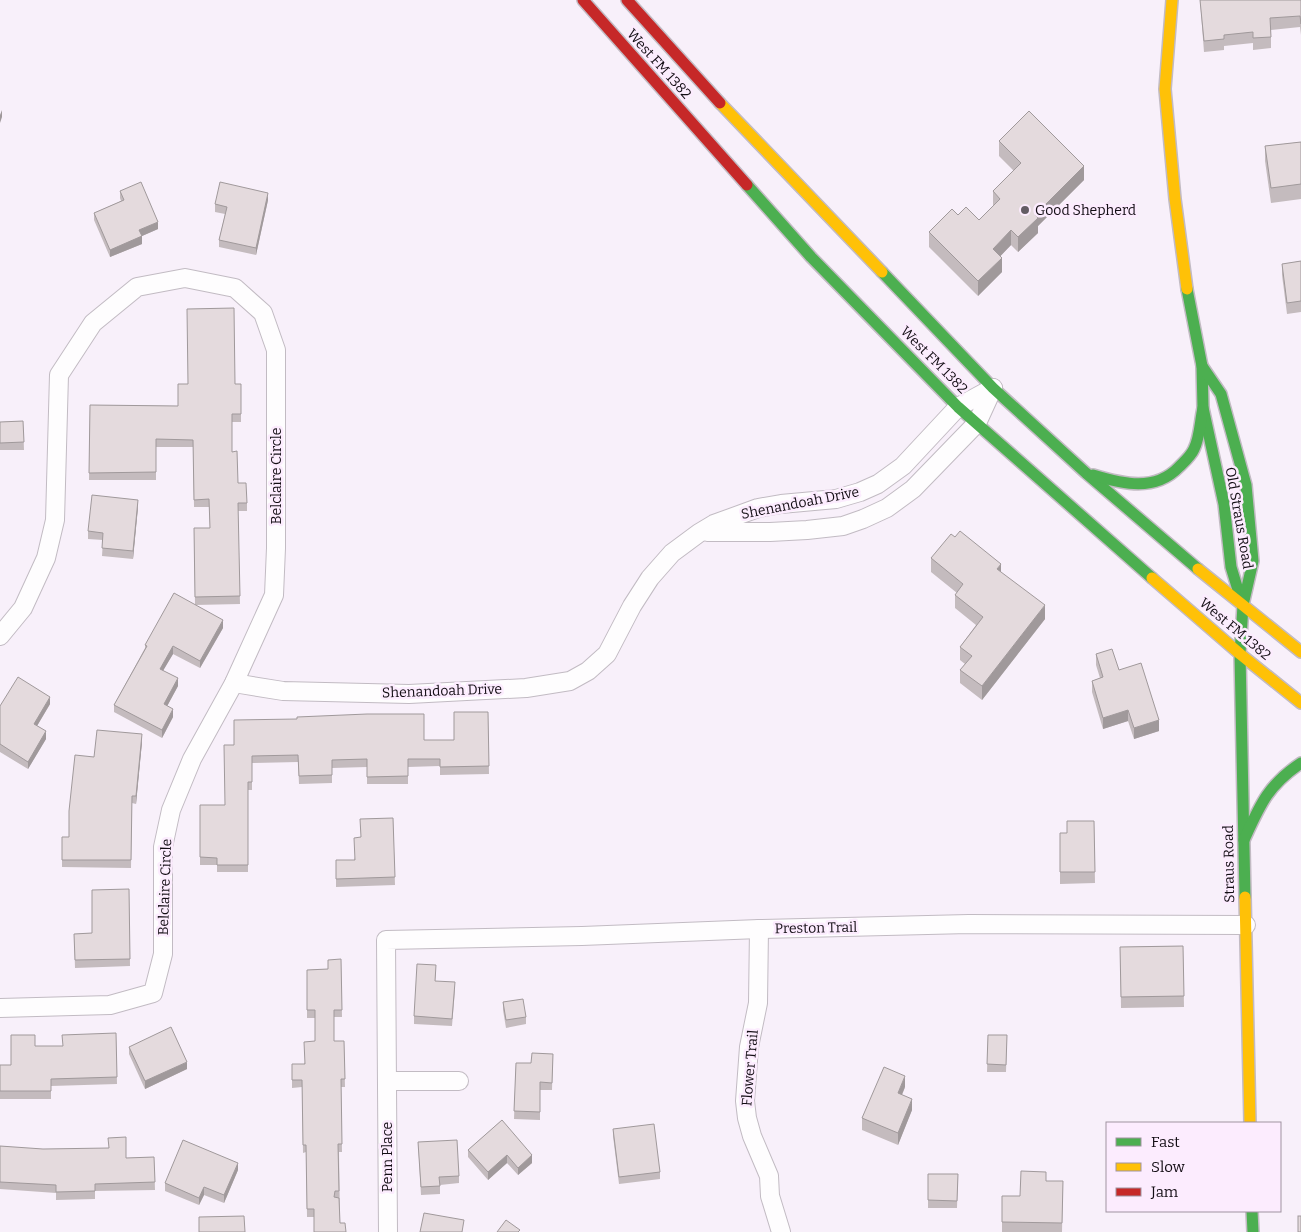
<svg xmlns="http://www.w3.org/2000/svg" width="1301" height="1232" viewBox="0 0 1301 1232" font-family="Bitter,serif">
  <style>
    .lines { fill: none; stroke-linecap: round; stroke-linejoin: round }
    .street-casing { stroke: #c2bbc3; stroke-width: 20 }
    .fast-casing { stroke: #c2bbc3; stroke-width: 14 }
    .slow-casing { stroke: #c2bbc3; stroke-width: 14 }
    .jam-casing { stroke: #c2bbc3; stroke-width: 14 }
    .street { stroke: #fefdfe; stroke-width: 18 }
    .fast { stroke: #4caf50; stroke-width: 11 }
    .slow { stroke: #ffc107; stroke-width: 11 }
    .jam { stroke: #c62828; stroke-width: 11 }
    .wall { fill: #c4bbbe }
    .shaded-wall { fill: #a0999b }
    .building { fill: #e4dadd; stroke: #a0999b }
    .poi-dot { fill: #635c64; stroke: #fcecfe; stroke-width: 2 }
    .labels { text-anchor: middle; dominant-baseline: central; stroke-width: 5; stroke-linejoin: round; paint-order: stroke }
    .street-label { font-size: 14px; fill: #130d14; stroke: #fcecfe }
    .poi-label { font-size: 14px; fill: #130d14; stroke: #fcecfe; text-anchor: start }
  </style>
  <rect width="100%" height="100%" fill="#f8f0fa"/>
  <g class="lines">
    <g class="street-casing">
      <g id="street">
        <polyline points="707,532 770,532 807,530 843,526 863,519 887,508 913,489 977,423 993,388"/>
        <polyline points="0,636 23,608 46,558 55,520 59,375 93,323 137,287 185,278 235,288 263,313 276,350 276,548 274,595 234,683 192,759 171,810 163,847 163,954 153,993 110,1005 0,1008"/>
        <polyline points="234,683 283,691 409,694 526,688 570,681 588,671 607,654 632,606 650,578 672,553 699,533 714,524 758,508 781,504 836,499 860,492 878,484 903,466 958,407 993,388"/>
        <polyline points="759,929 758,1003 749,1047 745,1101 747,1118 752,1136 769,1176 770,1196 781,1232"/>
        <polyline points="387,1081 459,1081"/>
        <polyline points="388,1232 386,940 582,936 759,929 969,924 1246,925"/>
      </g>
    </g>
    <g class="fast-casing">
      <g id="fast">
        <polyline points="747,185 811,257 958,407 1152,578"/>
        <polyline points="882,272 993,388 1086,473 1198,569"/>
        <polyline points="1187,289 1202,366 1203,408 1224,504 1231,567 1242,603"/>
        <polyline points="1202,366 1221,394 1246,485 1253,561 1243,605 1240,654 1245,897"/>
        <path d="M1093,475C1123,484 1155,492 1179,467C1184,462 1191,456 1194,449C1200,437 1200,421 1203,408"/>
        <path d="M1244,840C1260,805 1268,785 1301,763"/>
        <polyline points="1252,1211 1253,1232"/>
      </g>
    </g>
    <g class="slow-casing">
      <g id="slow">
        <polyline points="1172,0 1165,89 1175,199 1187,289"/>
        <polyline points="720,103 882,272"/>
        <polyline points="1198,569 1301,652"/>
        <polyline points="1152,578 1240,654 1301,703"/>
        <polyline points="1245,897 1250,1123"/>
      </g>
    </g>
    <g class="jam-casing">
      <g id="jam">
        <polyline points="583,0 747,185"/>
        <polyline points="627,0 720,103"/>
      </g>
    </g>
    <use href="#street" class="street"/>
    <use href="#fast" class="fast"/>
    <use href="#slow" class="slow"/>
    <use href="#jam" class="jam"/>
  </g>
  <g class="wall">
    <polygon points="1200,0 1301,0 1301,35 1300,27 1271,30 1271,48 1253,50 1253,43 1224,46 1224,50 1204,52"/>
    <polygon points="999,141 1084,180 1038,226 1038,233 1018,252 1011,245 1000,256 1002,272 978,296 929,247 929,232 979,220 993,206 993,191 1014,171 999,156"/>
    <polygon points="1301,142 1301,199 1271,203 1265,161 1265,146"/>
    <polygon points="120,191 158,229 142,236 142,244 110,257 94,220 94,213 121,201 120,198"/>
    <polygon points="268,200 256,255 219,247 219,240 225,214 215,212 215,204"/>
    <polygon points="1301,261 1301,312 1287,314 1282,275 1282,264"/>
    <polygon points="235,384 241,384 241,422 232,422 232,452 238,483 247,503 247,511 238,511 240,604 195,605 194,528 210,528 209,507 194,507 193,447 156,447 156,480 89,480 90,405 178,406"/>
    <polygon points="23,421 24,450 0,450 0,422"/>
    <polygon points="138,507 133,559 102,556 103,540 88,539 88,531"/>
    <polygon points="931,558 1001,572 1045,619 982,700 960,683 960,670 965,664 960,660 960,647 976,625 955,608 955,595 957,593 931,572"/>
    <polygon points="223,628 200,668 173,654 163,670 178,686 167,706 173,717 162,738 114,712 114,705 145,648 145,645"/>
    <polygon points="1096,654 1119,670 1159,731 1134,739 1128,721 1103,729 1092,692 1092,681 1100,678 1096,665"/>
    <polygon points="50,704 37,726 46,739 28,769 0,752 0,706"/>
    <polygon points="488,712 489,774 440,775 440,766 408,767 408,784 367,784 367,767 332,768 332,783 299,784 298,762 252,763 252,790 248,790 248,872 217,872 217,865 200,865 200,805 225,805 234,745 454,740"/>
    <polygon points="142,742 136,804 132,803 131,868 62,867 62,837 69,837 94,757"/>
    <polygon points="393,818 395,885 336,887 336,860 354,860 361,837"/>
    <polygon points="1094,821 1095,883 1060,884 1060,833 1067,833"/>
    <polygon points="129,889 130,966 75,968 74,934 92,933"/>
    <polygon points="1183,946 1184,1007 1121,1008 1120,947"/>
    <polygon points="341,959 342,1017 334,1017 334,1041 344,1041 345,1087 341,1087 342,1152 339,1152 340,1223 346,1232 314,1217 307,1217 306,1152 303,1153 302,1087 292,1088 292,1064 304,1064 315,1041 315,1018 307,1018 307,970 328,969"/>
    <polygon points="436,973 435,981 455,990 452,1026 414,1024 414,1016"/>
    <polygon points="503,1002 526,1017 526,1024 506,1028 503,1010"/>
    <polygon points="116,1033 117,1084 51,1086 51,1099 0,1099 0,1065 11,1065 35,1046 62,1046"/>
    <polygon points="988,1035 1007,1035 1006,1072 987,1072"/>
    <polygon points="129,1047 187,1069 145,1089 129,1054"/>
    <polygon points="553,1054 552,1090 540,1090 540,1120 514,1119 516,1063 531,1063"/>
    <polygon points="905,1087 902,1095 912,1110 898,1145 862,1130 862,1118"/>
    <polygon points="502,1120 532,1163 518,1175 507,1163 488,1180 468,1157 468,1150"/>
    <polygon points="613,1129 660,1172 660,1179 619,1184 613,1136"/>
    <polygon points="418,1142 459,1176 459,1183 440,1185 440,1194 421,1195"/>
    <polygon points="0,1146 126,1158 154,1157 155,1190 95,1191 95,1199 56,1200 56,1193 0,1189"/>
    <polygon points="238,1170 224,1203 204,1195 199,1205 165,1191 165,1183"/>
    <polygon points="928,1174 958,1174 957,1208 928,1208"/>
    <polygon points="1046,1181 1063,1181 1062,1232 1002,1232 1002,1196 1020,1196"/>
  </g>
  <g class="shaded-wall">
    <polygon points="2,110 2,117 0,123 0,115"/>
    <polygon points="1084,166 1084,180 1038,226 1038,233 1018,252 1018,237 1035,215"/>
    <polygon points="268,193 268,200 256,255 256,248"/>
    <polygon points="158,222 158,229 142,236 142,244 110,257 110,250 139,230"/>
    <polygon points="1011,230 1011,245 993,264 993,249"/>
    <polygon points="1002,258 1002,272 978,296 978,281"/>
    <polygon points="138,500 138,507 133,559 133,551"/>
    <polygon points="1001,564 1001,577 997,569"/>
    <polygon points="1045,605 1045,619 982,700 982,686"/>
    <polygon points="223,620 223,628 200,668 200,661"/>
    <polygon points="173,646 173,654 160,676 160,669"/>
    <polygon points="178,678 178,686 164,712 164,704"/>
    <polygon points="50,697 50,704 34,731 34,724"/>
    <polygon points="173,709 173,717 162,738 162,730"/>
    <polygon points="1128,710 1128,721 1103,729 1103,718"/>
    <polygon points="1159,720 1159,731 1134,739 1134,728"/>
    <polygon points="46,731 46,739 28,769 28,762"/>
    <polygon points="142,734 142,742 136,804 136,796"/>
    <polygon points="187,1062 187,1069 145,1089 145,1081"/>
    <polygon points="905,1076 905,1087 898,1104 898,1093"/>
    <polygon points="912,1099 912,1110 898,1145 898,1133"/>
    <polygon points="507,1155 507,1163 488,1180 488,1172"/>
    <polygon points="532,1155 532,1163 518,1175 518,1168"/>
    <polygon points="238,1163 238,1170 224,1203 224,1195"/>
    <polygon points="204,1187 204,1195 199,1205 199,1198"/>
  </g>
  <g class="building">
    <polygon points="1200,0 1301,0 1301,24 1300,16 1270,18 1271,37 1253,38 1253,32 1224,35 1224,39 1204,41"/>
    <polygon points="1029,111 1084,166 1035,215 1038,218 1018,237 1011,230 993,249 1002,258 978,281 929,232 952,209 958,215 966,207 979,220 1000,199 993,191 1021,163 999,141"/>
    <polygon points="1301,142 1301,184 1271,188 1265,146"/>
    <polygon points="141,182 158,222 139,230 142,236 110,250 94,213 124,200 120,191"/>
    <polygon points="220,182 268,193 256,248 219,240 227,207 215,204"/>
    <polygon points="1301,261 1301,301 1287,303 1282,264"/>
    <polygon points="234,308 235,384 241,384 241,414 232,414 232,452 237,451 238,483 246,483 247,503 238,503 240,596 195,597 194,528 210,528 209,499 194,500 193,440 156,439 156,472 89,473 90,405 178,406 178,384 188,384 187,309"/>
    <polygon points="23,421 24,442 0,443 0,422"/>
    <polygon points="92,495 138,500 133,551 102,548 103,533 88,531"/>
    <polygon points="960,531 1001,564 997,569 1045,605 982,686 960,670 972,656 960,647 983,617 955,595 963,584 931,558 951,534 955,537"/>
    <polygon points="174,593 223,620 200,661 173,646 160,669 178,678 164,704 173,709 162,730 114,705 147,646 145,645"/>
    <polygon points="1112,649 1119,670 1141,663 1159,720 1134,728 1128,710 1103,718 1092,681 1103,677 1096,654"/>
    <polygon points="18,677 50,697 34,724 46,731 28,762 0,744 0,706"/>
    <polygon points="454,712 488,712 489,766 440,767 440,759 408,759 408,776 367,777 367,759 332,760 332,775 299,776 298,755 252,756 252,782 248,782 248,865 217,865 217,858 200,857 200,805 225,805 224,745 234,745 234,720 297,719 297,717 367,714 424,714 424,740 454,740"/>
    <polygon points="97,730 142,734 136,796 132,796 131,860 62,860 62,837 69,837 69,811 75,755 94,757"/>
    <polygon points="393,818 395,877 336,879 336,860 355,860 354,838 361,837 360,819"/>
    <polygon points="1067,821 1094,821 1095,872 1060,872 1060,833 1067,833"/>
    <polygon points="129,889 130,959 75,960 74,934 92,933 92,890"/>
    <polygon points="1183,946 1184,996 1121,997 1120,947"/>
    <polygon points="341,959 342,1010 334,1010 334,1041 344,1041 345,1079 341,1079 342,1144 338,1144 339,1191 335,1191 334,1197 339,1198 340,1223 345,1223 346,1232 314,1232 314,1209 307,1209 306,1145 303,1145 302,1080 292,1080 292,1064 305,1064 304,1042 315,1041 315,1010 307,1010 307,970 328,969 328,960"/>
    <polygon points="417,964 436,965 435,981 455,982 452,1019 414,1016"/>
    <polygon points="523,999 526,1017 506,1020 503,1002"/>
    <polygon points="171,1027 187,1062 145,1081 129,1047"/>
    <polygon points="116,1033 117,1077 51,1079 51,1091 0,1091 0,1065 11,1065 11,1035 35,1035 35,1046 63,1046 62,1035"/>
    <polygon points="988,1035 1007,1035 1006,1065 987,1064"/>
    <polygon points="532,1053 553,1054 552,1083 540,1082 540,1112 514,1111 516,1063 531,1063"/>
    <polygon points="884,1067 905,1076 898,1093 912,1099 898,1133 862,1118"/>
    <polygon points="502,1120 532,1155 518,1168 507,1155 488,1172 468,1150"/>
    <polygon points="654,1124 660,1172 619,1177 613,1129"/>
    <polygon points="126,1137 126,1158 154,1157 155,1182 95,1184 95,1191 56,1192 56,1185 0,1182 0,1146 43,1149 109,1148 108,1138"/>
    <polygon points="183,1140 238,1163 224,1195 204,1187 199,1198 165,1183"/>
    <polygon points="457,1140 459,1176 439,1177 440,1186 421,1187 418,1142"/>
    <polygon points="1021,1171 1046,1172 1046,1181 1063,1181 1062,1223 1002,1222 1002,1196 1020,1196"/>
    <polygon points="928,1174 958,1174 957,1201 928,1200"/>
    <polygon points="424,1213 464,1220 462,1232 420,1232"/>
    <polygon points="244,1216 245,1232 199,1232 199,1217"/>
    <rect x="1298" y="1216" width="3" height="16"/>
    <polygon points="506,1220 520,1230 518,1232 497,1232"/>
  </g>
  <circle class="poi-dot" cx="1025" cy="210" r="5"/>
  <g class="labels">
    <g class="street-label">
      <text transform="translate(659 64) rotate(48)">West FM 1382</text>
      <text transform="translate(934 360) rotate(45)">West FM 1382</text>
      <text transform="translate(276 476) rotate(-90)">Belclaire Circle</text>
      <text transform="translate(800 503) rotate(-11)">Shenandoah Drive</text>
      <text transform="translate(1239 518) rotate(80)">Old Straus Road</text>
      <text transform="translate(1235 629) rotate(40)">West FM 1382</text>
      <text transform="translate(442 691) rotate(-2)">Shenandoah Drive</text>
      <text transform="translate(1229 864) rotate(-91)">Straus Road</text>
      <text transform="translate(165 887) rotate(-88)">Belclaire Circle</text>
      <text transform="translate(816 928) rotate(-1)">Preston Trail</text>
      <text transform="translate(750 1068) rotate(-85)">Flower Trail</text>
      <text transform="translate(387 1157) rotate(-90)">Penn Place</text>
    </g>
    <g class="poi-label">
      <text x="1035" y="210">Good Shepherd</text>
    </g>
  </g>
  <rect x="1106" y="1122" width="175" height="90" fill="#fcecfe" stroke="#9f93a0"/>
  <rect x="1116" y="1138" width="25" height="8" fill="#4caf50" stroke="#9f93a0"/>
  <text x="1151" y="1147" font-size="15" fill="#130d14">Fast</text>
  <rect x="1116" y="1163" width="25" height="8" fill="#ffc107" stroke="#9f93a0"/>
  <text x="1151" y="1172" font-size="15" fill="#130d14">Slow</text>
  <rect x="1116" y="1188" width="25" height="8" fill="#c62828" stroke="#9f93a0"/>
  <text x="1151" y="1197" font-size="15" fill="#130d14">Jam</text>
</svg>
